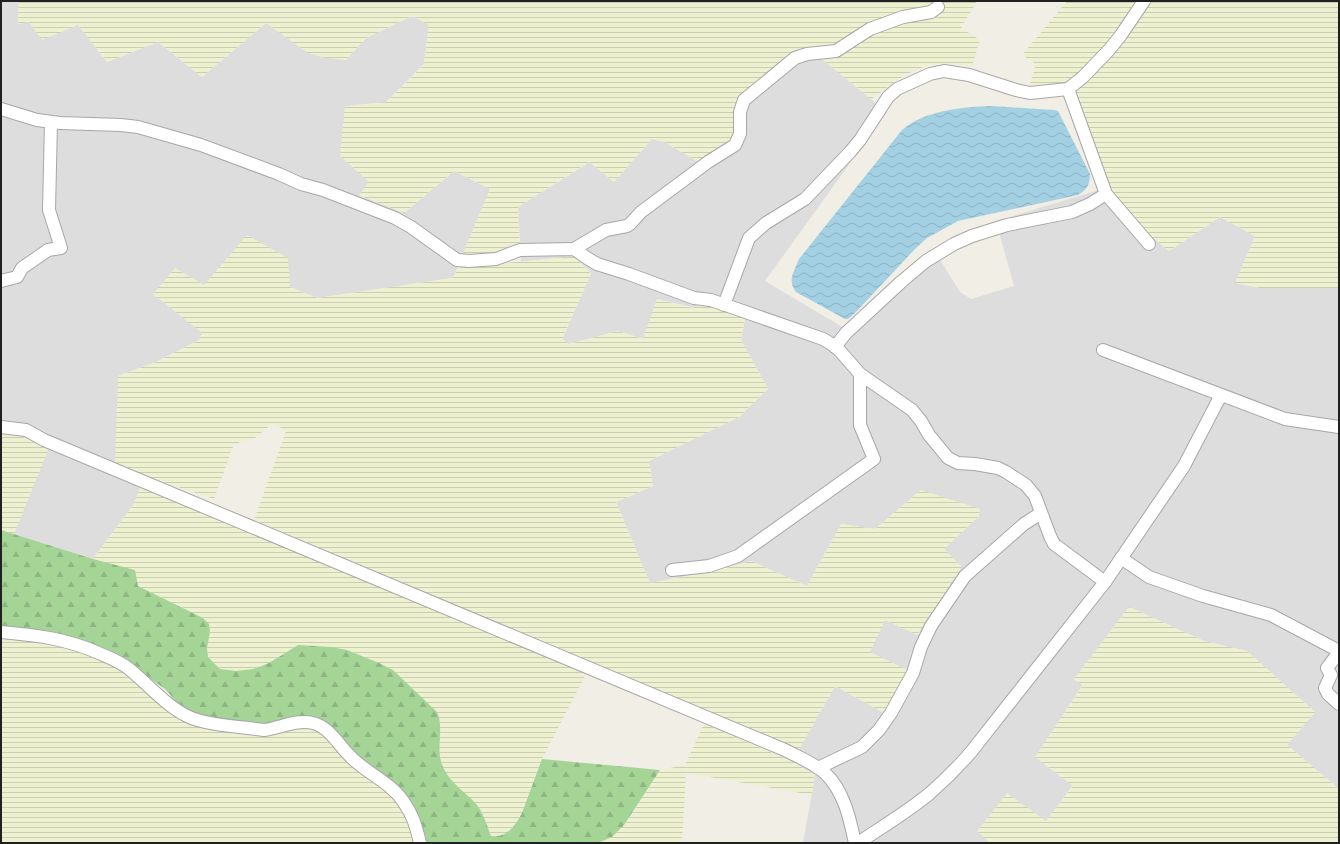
<svg xmlns="http://www.w3.org/2000/svg" width="1340" height="844" viewBox="0 0 1340 844" font-family="'Space Grotesk',sans-serif">
  <style>
    .residential { fill: #dedddd }
    .farmland { fill: url(#farmland-rules) }
    .forest { fill: url(#forest-firs) }
    .water { fill: url(#water-waves) }
    .lines { fill: none; stroke-linecap: round; stroke-linejoin: round }
    .minor-casing { stroke: #a7a7a7; stroke-width: 14 }
    .minor { stroke: #fff; stroke-width: 12 }
  </style>
  <defs>
    <pattern id="farmland-rules" width="6" height="5" patternUnits="userSpaceOnUse"><rect width="6" height="5" fill="#edf1d0"/><path d="M0 2.5h6" fill="none" stroke="#cbceb2"/></pattern>
    <pattern id="forest-firs" width="22" height="20" patternUnits="userSpaceOnUse"><rect width="22" height="20" fill="#a5d497"/><path d="M5 1l3.5 6h-7zM16 11l3.5 6h-7z" fill="#8eb682"/></pattern>
    <pattern id="water-waves" width="16" height="10" patternUnits="userSpaceOnUse"><rect width="16" height="10" fill="#a3d0e3"/><path d="M0 5q4-4 8 0t8 0" fill="none" stroke="#8cb2c2"/></pattern>
  </defs>
  <rect width="100%" height="100%" fill="#f1eee6"/>
  <g class="residential">
    <polygon points="1,1 19,1 18,24 29,22 78,25 107,62 158,42 202,77 266,23 309,53 346,60 366,38 412,16 429,25 424,64 386,102 345,107 369,182 360,195 404,213 454,171 490,189 453,278 317,298 290,287 204,286 153,294 203,333 199,340 156,362 118,376 145,476 134,504 93,559 14,534 48,448 1,432"/>
    <polygon points="817,50 822,59 887,112 765,281 844,328 934,250 960,292 971,299 1014,286 996,221 1109,187 1145,231 1169,251 1220,217 1255,236 1236,283 1260,288 1339,288 1339,789 1287,745 1315,712 1247,651 1204,641 1129,607 1074,679 1083,684 1036,757 1073,785 1046,822 977,831 990,843 803,843 815,776 792,761 835,686 886,714 907,671 869,652 885,620 918,635 944,549 979,516 921,490 875,529 841,524 807,586 751,561 718,570 650,583 616,502 653,486 649,461 739,417 768,389 741,340 745,319 657,299 644,339 618,331 569,344 562,340 591,273 574,256 521,262 518,207 590,162 614,182 652,139 664,142 697,161 735,135 735,105 795,53"/>
  </g>
  <g class="farmland">
    <polygon points="19,1 977,1 961,28 980,40 972,66 948,63 925,66 905,75 871,99 822,59 817,50 795,53 735,104 735,135 730,144 697,161 664,142 652,139 614,182 589,162 518,207 520,246 492,256 462,256 490,189 454,171 404,213 359,195 369,182 340,156 345,106 386,102 424,65 429,25 412,16 366,38 346,60 326,58 308,53 266,23 202,77 158,42 107,62 78,25 42,40 29,22 18,24"/>
    <polygon points="1067,1 1339,1 1339,288 1260,288 1235,283 1255,236 1220,217 1169,251 1145,231 1109,187 1068,84 1029,86 1036,64 1022,55"/>
    <polygon points="247,235 288,258 290,287 317,298 453,278 458,268 574,256 591,274 562,339 569,344 618,331 643,339 657,299 693,308 702,303 745,319 741,340 768,389 739,417 649,461 653,486 616,502 650,583 718,570 751,561 807,586 841,524 875,529 921,490 980,509 979,516 944,549 962,567 917,635 885,620 870,652 907,670 886,714 835,686 798,752 582,662 254,520 286,431 273,423 255,438 234,444 214,499 145,476 115,462 118,376 156,362 199,340 202,333 153,294 175,268 204,285"/>
    <polygon points="1,432 11,432 49,448 14,534 1,530"/>
    <polygon points="141,485 586,674 542,759 522,813 518,821 507,833 499,837 491,836 482,813 453,782 443,769 439,752 440,719 393,670 379,663 347,650 298,645 269,663 253,669 236,671 220,669 208,657 207,648 210,632 203,618 138,586 93,559 134,504"/>
    <polygon points="1129,607 1204,641 1247,651 1315,712 1287,745 1339,789 1339,843 990,843 977,831 1007,793 1046,821 1073,786 1035,757 1083,685 1074,679"/>
    <polygon points="1,638 33,641 72,649 109,664 119,669 174,716 184,722 199,727 264,736 274,735 304,728 315,730 331,743 345,761 390,795 397,802 408,821 414,843 1,843"/>
    <polygon points="704,724 792,761 815,775 812,795 686,773 682,843 598,843 604,841 624,825 660,770 685,765"/>
  </g>
  <path class="forest" d="M1,530L93,559L135,570L138,586L203,618L209,624L210,632L207,648L208,657L220,669L236,671L253,669L269,663L298,645L331,647L347,650L379,663L393,670L437,712C445,729 434,751 444,769C451,784 467,793 477,805C484,814 487,826 491,836C507,838 515,826 522,813L542,759L660,770L624,825L612,837L598,843H427L420,821L325,724L266,726L192,714L182,708L165,689L109,650L74,637L58,633L1,626Z"/>
  <path class="water" d="M992,106L1054,110L1058,111L1090,174C1090,184 1087,190 1078,195L958,221L927,238L915,249L855,313L848,319H845L796,292C787,280 794,272 799,259L902,130C925,110 963,107 992,106Z"/>
  <g class="lines">
    <g class="minor-casing">
      <g id="minor">
        <polyline points="1068,89 1106,194 1149,244"/>
        <polyline points="1,109 37,120 60,123 121,125 138,127 201,145 279,174 301,184 323,190 395,218 411,227 457,260 469,261 496,259 520,250 574,249 587,258 597,264 629,274 694,298 711,300 823,339 833,345 840,351 860,374 912,410 921,421 929,435 948,458 958,463 975,464 998,468 1006,472 1026,485 1035,496 1050,536 1054,544 1105,582"/>
        <polyline points="574,249 606,230 627,226 630,224 641,212 708,162 735,145 740,134 740,112 744,100 795,58 807,54 836,51 870,29 903,17 931,12 938,7"/>
        <polyline points="1,281 17,277 22,268 48,250 61,248 49,210 51,122"/>
        <polyline points="724,305 749,238 766,223 805,199 850,152 860,140 888,97 897,89 930,74 944,71 969,75 1016,90 1030,93 1068,89 1083,77 1109,50 1121,35 1144,1"/>
        <polyline points="835,347 846,333 901,282 926,261 954,244 972,236 1007,225 1072,212 1090,204 1106,194"/>
        <polyline points="1103,350 1285,419 1339,427"/>
        <path d="M1,427L26,430L44,440L785,750C798,757 814,763 825,773C844,791 850,819 855,843"/>
        <polyline points="1121,558 1149,577 1203,596 1271,615 1339,651"/>
        <polyline points="672,570 709,566 738,556 874,459 860,425 860,374"/>
        <path d="M1,632C37,635 68,639 101,654C110,658 120,662 128,668C148,684 165,705 187,716C204,725 244,727 264,730C280,728 297,719 313,723C329,727 338,744 349,755C364,772 389,781 403,801C413,815 416,826 420,843"/>
        <polyline points="1339,652 1327,668 1331,675 1325,688 1328,694 1339,704"/>
        <polyline points="818,768 862,747 879,730 891,713 913,673 921,647 931,626 965,576 1024,524 1041,513"/>
        <path d="M858,843C882,827 907,812 929,794C944,781 958,767 971,752L1105,582L1184,466L1221,395"/>
      </g>
    </g>
    <use href="#minor" class="minor"/>
  </g>
  <rect width="1340" height="844" fill="none" stroke="#202020" stroke-width="4"/>
</svg>
